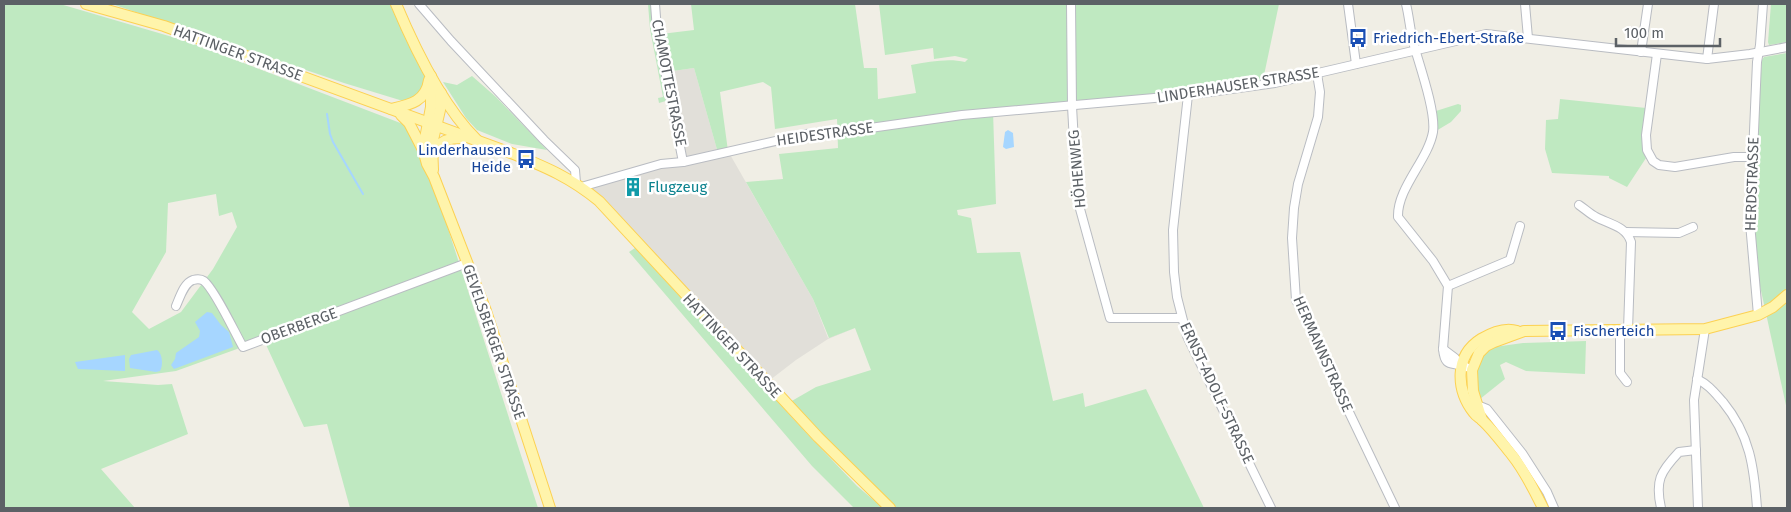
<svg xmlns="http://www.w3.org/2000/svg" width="1791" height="512" viewBox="0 0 1791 512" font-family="'Fira Sans',sans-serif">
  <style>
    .industrial { fill: #e1dfd9 }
    .green { fill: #bfe9c1; fill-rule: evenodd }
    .water { fill: #a6d6ff }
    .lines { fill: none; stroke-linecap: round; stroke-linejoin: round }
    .stream { stroke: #a6d6ff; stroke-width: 2 }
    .minor-casing { stroke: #b9bcc2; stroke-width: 10 }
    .major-casing { stroke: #fcd152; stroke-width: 12 }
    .minor { stroke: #fff; stroke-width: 8 }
    .major { stroke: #fff4ab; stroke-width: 10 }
    .labels { text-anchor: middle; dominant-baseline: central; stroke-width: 5; stroke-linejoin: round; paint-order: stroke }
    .transit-label { font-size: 15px; fill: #164399; stroke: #fff; text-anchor: start }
    .street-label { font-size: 15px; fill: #5c6166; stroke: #fff }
    .culture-label { font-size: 15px; fill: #0d838f; stroke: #fff; text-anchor: start }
  </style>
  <rect width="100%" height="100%" fill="#f0eee5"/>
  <polygon class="industrial" points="694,68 718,153 728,151 813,299 828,338 855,328 828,339 796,360 770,380 590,189 588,185 683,161 666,72"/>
  <g class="green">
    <path d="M4,4H60L186,41L403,124L409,132L442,210L538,508H350L327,424L304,427L262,336L237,349L176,371L103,381L158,385L172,384L188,434L101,469L135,508H4ZM216,194L219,216L232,212L237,227L213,269L181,312L149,329L132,312L166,252L168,203Z"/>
    <polygon points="112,4 391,4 426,75 421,95 403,101 344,83"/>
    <polygon points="648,4 652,4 669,100 659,103 658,98 663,97 650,29"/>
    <path d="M691,4H855L864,68H877L878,99L916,93L911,65C929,62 948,58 965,62L968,59L955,56L934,59L933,48L885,55L879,4H1279L1263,80L1188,90L993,111L996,204L957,210L958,215L971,218L977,253L1020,252L1053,401L1083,393L1085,407L1146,389L1204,508H897L877,490L790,402L816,387L871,370L855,328L829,338L813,299L746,182L783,179L779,154L838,148L837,119L775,129L771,87L763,82L720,92L728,151L718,153L694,68L666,72L661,34L694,30Z"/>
    <polygon points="1771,4 1787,4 1787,42 1769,45 1768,42"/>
    <polygon points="1787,53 1787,410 1760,286 1753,229 1757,127 1762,60 1764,57"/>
    <polygon points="472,76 496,97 547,150 512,144 477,130 466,118 443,82 457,85"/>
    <polygon points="1560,99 1646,108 1642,145 1646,158 1627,187 1609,178 1609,176 1552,173 1545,149 1546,120 1558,119"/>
    <polygon points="1458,104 1461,105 1461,111 1451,122 1436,131 1437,121 1436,111"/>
    <polygon points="635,248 812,439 857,486 883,508 854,508 812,466 629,252"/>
    <polygon points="1586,341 1585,374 1526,371 1506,362 1500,365 1505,379 1480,399 1476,384 1476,372 1479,362 1485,354 1494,347 1523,343"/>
  </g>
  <g class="water">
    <polygon points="1008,130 1013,133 1014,147 1006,149 1003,147 1005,132"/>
    <polygon points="207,312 212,313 221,325 229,332 233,347 174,369 171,365 175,359 176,353 199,337 200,331 195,322"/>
    <path d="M157,350C163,354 163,366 160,371L156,372L130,368L129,359L131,355Z"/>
    <polygon points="125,355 125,371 78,369 75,362"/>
  </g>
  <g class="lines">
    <polyline class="stream" points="327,114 330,134 333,142 363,194"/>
    <g class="minor-casing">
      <g id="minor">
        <polyline points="419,4 451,41 544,140 575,170 576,183"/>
        <polyline points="655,4 657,30 683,162"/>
        <polyline points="1071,4 1072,106 1077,198 1110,318 1181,318"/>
        <polyline points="1348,4 1356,64"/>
        <path d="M1406,4C1409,16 1410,29 1413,42C1419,64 1436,111 1433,132C1428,160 1397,188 1398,217L1433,261L1448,286L1443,349C1445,369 1452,361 1466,367"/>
        <polyline points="1525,4 1528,38"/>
        <polyline points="1641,52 1648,4"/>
        <polyline points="1657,54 1646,135 1647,150 1653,161 1659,165 1675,167 1734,157 1753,157"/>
        <polyline points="1707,59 1714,4"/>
        <polyline points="1317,74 1320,92 1318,117 1298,184 1294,208 1292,238 1296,300 1312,329 1324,360 1395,508"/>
        <polyline points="1188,95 1173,230 1174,272 1177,297 1187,336 1271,508"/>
        <polyline points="581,187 661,164 683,162 806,134 863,129 962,115 1188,95 1275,83 1486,34 1707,59 1750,54 1787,47"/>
        <path d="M1579,205C1585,209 1590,214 1596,217C1609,224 1626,226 1631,242L1628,330"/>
        <polyline points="1626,232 1679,233 1693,227"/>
        <polyline points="1448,286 1510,260 1520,226"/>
        <path d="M176,306C180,297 184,283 193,280C197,279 201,279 204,281C215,290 235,333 243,347L467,263"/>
        <polyline points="1758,315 1750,223 1757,62 1760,45 1763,4"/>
        <polyline points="1620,330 1620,373 1627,382"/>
        <polyline points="1443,349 1455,358 1461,365"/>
        <path d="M1697,379C1709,385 1714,392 1723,402C1750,435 1754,467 1757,508"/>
        <polyline points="1477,405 1487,409 1522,453 1547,492 1554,508"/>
        <path d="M1661,508C1655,481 1660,472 1679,452L1696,450"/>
        <polyline points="1698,508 1694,400 1705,329"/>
      </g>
    </g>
    <g class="major-casing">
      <g id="major">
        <path d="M86,4L164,26L511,153C545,167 570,177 599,201L818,437L890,508"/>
        <path d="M396,4C415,49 442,106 477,140"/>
        <polyline points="431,76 431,107 423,149 427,164 434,177 486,311 550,508"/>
        <path d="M391,109C409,105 426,102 429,80"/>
        <polyline points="401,115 409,123 422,148"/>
        <path d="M433,155C439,140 449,138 463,138"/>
        <polyline points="433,170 432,144 440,110 441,93"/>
        <path d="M1517,331C1505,327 1491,333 1481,339C1454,356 1456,390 1474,413C1476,416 1480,418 1482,420C1493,430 1503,444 1512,455C1525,471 1534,490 1543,508"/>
        <polyline points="1482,420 1473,391 1472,370 1479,353 1486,346 1494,342 1524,331 1705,329 1758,315 1773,307 1787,295"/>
      </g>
    </g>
    <use href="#minor" class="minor"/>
    <use href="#major" class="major"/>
  </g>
  <defs>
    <g id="bus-bare" transform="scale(1.5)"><path d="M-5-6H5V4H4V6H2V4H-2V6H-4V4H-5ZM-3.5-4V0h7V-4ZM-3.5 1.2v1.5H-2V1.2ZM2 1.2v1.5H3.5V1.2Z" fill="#1a4fb4" stroke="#fff" stroke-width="2.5" paint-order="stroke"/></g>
    <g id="building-bare" transform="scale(1.5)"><path d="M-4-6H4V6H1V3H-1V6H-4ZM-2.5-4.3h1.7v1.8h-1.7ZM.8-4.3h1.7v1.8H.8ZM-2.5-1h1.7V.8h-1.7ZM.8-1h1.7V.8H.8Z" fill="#0f9aa8" stroke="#fff" stroke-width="2.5" paint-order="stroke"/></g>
  </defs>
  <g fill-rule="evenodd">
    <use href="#bus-bare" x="1358" y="38"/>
    <use href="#bus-bare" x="526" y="159"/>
    <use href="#building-bare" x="633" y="187"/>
    <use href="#bus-bare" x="1558" y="331"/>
  </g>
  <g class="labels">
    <g class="transit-label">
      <text x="1373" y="38">Friedrich-Ebert-Straße</text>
      <text x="511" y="150" text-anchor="end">Linderhausen<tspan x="511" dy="17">Heide</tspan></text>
      <text x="1573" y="331">Fischerteich</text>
    </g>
    <g class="street-label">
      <text transform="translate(238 53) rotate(20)">HATTINGER STRASSE</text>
      <text transform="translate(669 83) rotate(79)">CHAMOTTESTRASSE</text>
      <text transform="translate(1238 85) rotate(-9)">LINDERHAUSER STRASSE</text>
      <text transform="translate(825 134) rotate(-8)">HEIDESTRASSE</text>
      <text transform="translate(1077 169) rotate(-95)">HÖHENWEG</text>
      <text transform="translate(1752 184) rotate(-88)">HERDSTRASSE</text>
      <text transform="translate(299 326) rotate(-20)">OBERBERGE</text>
      <text transform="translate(494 342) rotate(71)">GEVELSBERGER STRASSE</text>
      <text transform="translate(732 346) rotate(47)">HATTINGER STRASSE</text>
      <text transform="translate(1323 354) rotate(66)">HERMANNSTRASSE</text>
      <text transform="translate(1217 393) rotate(65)">ERNST-ADOLF-STRASSE</text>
    </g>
    <g class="culture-label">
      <text x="648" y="187">Flugzeug</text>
    </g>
  </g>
  <rect width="1791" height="512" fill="none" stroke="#5c6166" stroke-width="10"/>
  <path d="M1616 38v8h104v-8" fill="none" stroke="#5c6166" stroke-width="2.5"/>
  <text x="1624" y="38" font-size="15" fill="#5c6166" stroke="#ffffff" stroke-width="4" paint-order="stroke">100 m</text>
</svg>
